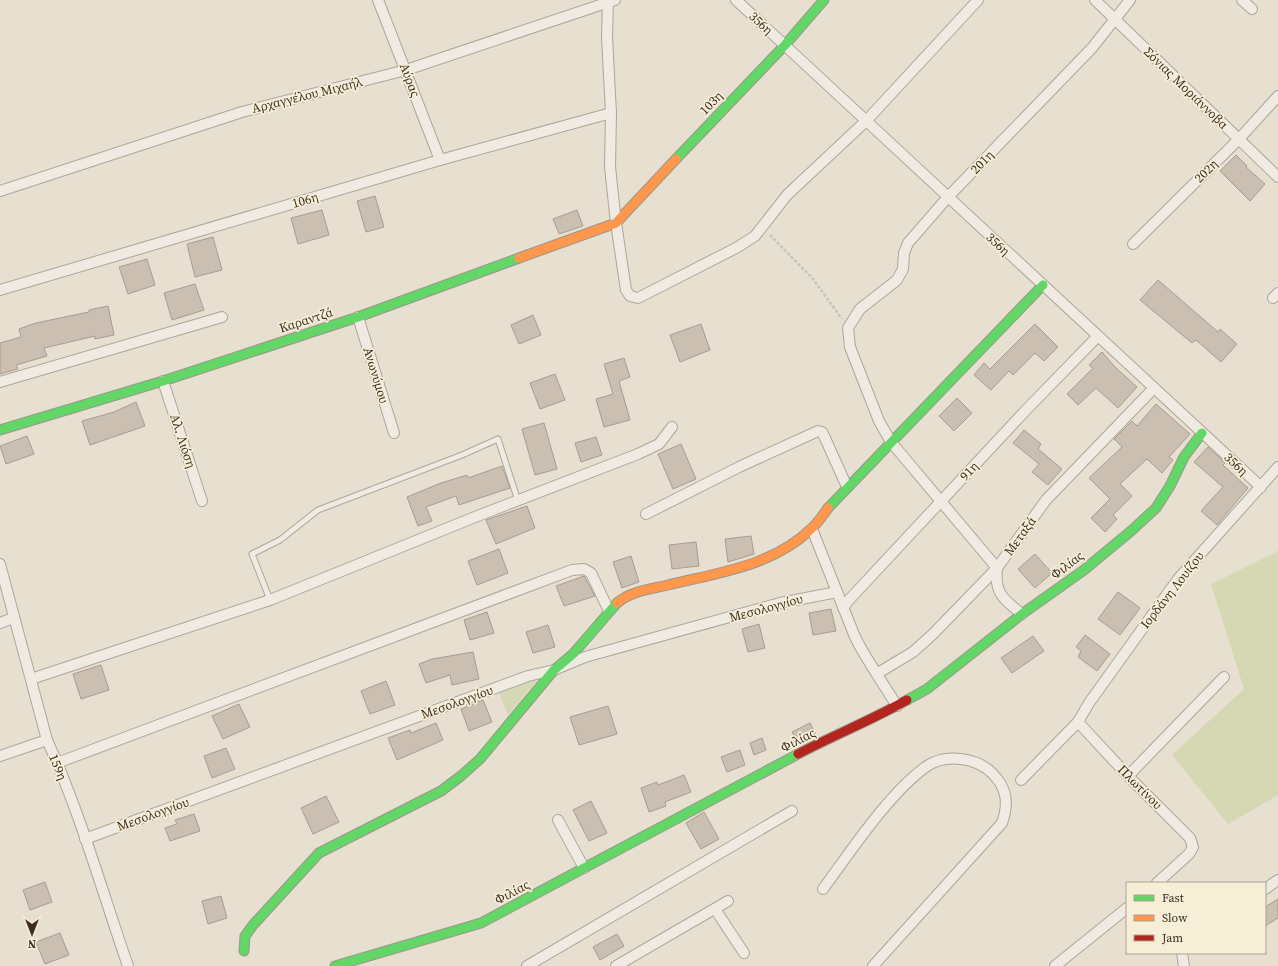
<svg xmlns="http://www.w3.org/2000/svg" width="1278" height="966" viewBox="0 0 1278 966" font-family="'Source Serif 4',serif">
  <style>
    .green { fill: #d6d7b3 }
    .building { fill: #cbbfb2; stroke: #a89c90 }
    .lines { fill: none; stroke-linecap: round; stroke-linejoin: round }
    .lane-casing { stroke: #ada599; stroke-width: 7 }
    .street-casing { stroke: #ada599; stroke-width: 12 }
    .fast-casing { stroke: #9c958a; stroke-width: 11 }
    .slow-casing { stroke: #9c958a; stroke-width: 11 }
    .jam-casing { stroke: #9c958a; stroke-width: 11 }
    .path { stroke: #c8c2b9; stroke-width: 2.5; stroke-dasharray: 3 2; stroke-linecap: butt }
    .lane { stroke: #efebe3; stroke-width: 5 }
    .street { stroke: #efebe3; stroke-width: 10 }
    .fast { stroke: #63d668; stroke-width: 9 }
    .slow { stroke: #ff974d; stroke-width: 9 }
    .jam { stroke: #b3261e; stroke-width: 9 }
    .labels { text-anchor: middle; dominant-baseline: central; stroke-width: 3.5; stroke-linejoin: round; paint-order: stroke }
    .street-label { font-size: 13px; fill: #3d2e20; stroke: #f7eed8 }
  </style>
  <rect width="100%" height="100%" fill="#e7e0d1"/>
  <g class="green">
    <polygon points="1278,551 1278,795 1228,824 1172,755 1244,689 1211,584"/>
    <polygon points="538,679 508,715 499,693"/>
  </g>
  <g class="building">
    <polygon points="1236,155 1247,166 1246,167 1265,184 1250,201 1220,171"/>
    <polygon points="375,196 384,227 366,232 357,201"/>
    <polygon points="322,210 329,235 298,244 291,218"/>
    <polygon points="577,210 583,226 559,234 553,219"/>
    <polygon points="213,237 222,270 195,277 187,244"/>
    <polygon points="147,259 155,285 128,294 119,267"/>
    <polygon points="1158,280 1218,332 1220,329 1237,344 1221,362 1196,340 1192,343 1140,300"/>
    <polygon points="195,284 204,310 172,320 164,293"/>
    <polygon points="108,306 114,335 95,339 95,336 44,348 47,356 16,365 18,369 0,374 0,343 21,337 19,329 36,323 89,312 89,310"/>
    <polygon points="533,315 541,335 519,344 511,325"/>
    <polygon points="701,324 710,350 680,362 670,335"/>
    <polygon points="1035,324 1058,347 1044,361 1035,353 1013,375 1009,371 991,390 974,375 984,363 990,369"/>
    <polygon points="1102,352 1115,367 1137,387 1118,408 1096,388 1078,405 1067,394 1093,368 1089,365"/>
    <polygon points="624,358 630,377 619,381 630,420 604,427 596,399 613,394 604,364"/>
    <polygon points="555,374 565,400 540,409 530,383"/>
    <polygon points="957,398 972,413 954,431 939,416"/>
    <polygon points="136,402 145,426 90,445 82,421 114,412"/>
    <polygon points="1156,404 1190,434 1169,457 1173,460 1162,473 1147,459 1120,484 1132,496 1113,515 1117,519 1105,532 1091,518 1110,499 1089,478 1122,447 1114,439 1132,421 1137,426"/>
    <polygon points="544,423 557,469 535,475 522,429"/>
    <polygon points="1024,430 1041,444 1038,449 1062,469 1048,485 1032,472 1039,464 1013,443"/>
    <polygon points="27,436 34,454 6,464 0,446"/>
    <polygon points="596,437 602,455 581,462 575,443"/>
    <polygon points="681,444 696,479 673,489 658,454"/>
    <polygon points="1208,447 1225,463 1223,465 1248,488 1217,525 1201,511 1223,487 1194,462"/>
    <polygon points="502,466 510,488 459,505 456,496 426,507 432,521 418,526 407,497 441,483 467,475 468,478"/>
    <polygon points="527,506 535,528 496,544 486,520"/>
    <polygon points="751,536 754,554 728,562 725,539"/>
    <polygon points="696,542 699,566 672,569 669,545"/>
    <polygon points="499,549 508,573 477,585 468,561"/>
    <polygon points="1035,554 1052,573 1035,588 1018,569"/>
    <polygon points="631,556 639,582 622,588 613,562"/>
    <polygon points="584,576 595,596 564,606 556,586"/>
    <polygon points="1118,592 1140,608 1120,635 1098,619"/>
    <polygon points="831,609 836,631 813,635 809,613"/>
    <polygon points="487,612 494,633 470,640 464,620"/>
    <polygon points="759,624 765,648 748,652 742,629"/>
    <polygon points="548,625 555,647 533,653 526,632"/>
    <polygon points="1085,635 1110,654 1097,671 1078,657 1081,651 1076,647"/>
    <polygon points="1033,636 1044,651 1012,673 1001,658"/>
    <polygon points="473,652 479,679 452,685 450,675 426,683 419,664 432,659"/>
    <polygon points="101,665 109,690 81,699 73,674"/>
    <polygon points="386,681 395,705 370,714 361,691"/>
    <polygon points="483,700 492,722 469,731 461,709"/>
    <polygon points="239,704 250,727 223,739 212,716"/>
    <polygon points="608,706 617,734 579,745 570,717"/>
    <polygon points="436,723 443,740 397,760 388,738 410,730 411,733"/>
    <polygon points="810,723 816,735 798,744 792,732"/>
    <polygon points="762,738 766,750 754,755 750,743"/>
    <polygon points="226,748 235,769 212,778 204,756"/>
    <polygon points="740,750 745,765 727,772 721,757"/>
    <polygon points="684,775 691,792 665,802 666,806 649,812 641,788 657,782 658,785"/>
    <polygon points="326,796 339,822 313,834 301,808"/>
    <polygon points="591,801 607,833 589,841 573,810"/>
    <polygon points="704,812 719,839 701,849 686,823"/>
    <polygon points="194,814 200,831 170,841 165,828 177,824 175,820"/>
    <polygon points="45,882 52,902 30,910 23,890"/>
    <polygon points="221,896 227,918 208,924 202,901"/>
    <polygon points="1278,899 1278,918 1265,926 1265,907"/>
    <polygon points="60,933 69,955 45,964 36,942"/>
    <polygon points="617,934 624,946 600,960 593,947"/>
  </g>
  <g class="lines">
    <g class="lane-casing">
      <polyline id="lane" points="270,600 252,554 280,540 318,510 462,455 498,439 518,501"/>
    </g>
    <g class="street-casing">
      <g id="street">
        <polyline points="378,0 440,160"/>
        <polyline points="608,0 607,37 611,113 610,167 616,223 626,290 630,296 638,298 736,248 755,236 787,195 866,121 978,0"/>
        <polyline points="736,0 1261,487"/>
        <polyline points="1095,0 1278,177"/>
        <polyline points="1242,0 1252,9"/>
        <polyline points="0,191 242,112 406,70 615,0"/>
        <polyline points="1133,244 1239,139 1278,96"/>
        <polyline points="0,290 440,160 611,113"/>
        <polyline points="1273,298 1278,293"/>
        <polyline points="358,317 394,433"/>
        <polyline points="163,381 202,501"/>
        <polyline points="0,382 222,317"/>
        <polyline points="646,514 739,467 818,431 822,432 825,438 847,487"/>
        <path d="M812,529L855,637C867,661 883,683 897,706"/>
        <path d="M0,564L47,740C80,812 102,891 128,966"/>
        <polyline points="843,608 848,601 1026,410 1098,336"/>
        <path d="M1022,614C1004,600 994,593 997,568L891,442L879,421L850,347L848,328L860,309L897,280L903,269L904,253L908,243L948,197L1092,48L1130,0"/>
        <polyline points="0,623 13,618"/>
        <polyline points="878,673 913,652 933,634 997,568 1046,500 1154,388"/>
        <polyline points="31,679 270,600 480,515 638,454 659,444 672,427"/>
        <polyline points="1078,722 1128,776 1190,838 1193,847 1189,854 1157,883"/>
        <polyline points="0,756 47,740"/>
        <polyline points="57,763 572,570 584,569 591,573 609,611"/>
        <polyline points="1128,776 1224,677"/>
        <polyline points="1021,780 1078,722 1089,703 1178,579 1278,467"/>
        <polyline points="558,820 584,868"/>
        <polyline points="85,839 528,676 554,670 585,657 780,603 837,592"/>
        <path d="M823,889C851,851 889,793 927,766C946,753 977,758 992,773C1007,788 1009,803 1002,823L873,966"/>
        <polyline points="1265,889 1278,880"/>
        <polyline points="715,909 744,953"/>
        <polyline points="1182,953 1184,966"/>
        <polyline points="527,966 792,811"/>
        <polyline points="616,966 728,901"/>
        <polyline points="1055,966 1127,908"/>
      </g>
    </g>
    <g class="fast-casing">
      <g id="fast">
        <polyline points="676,159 785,45 824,0"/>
        <polyline points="0,430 163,381 358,317 519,258"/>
        <polyline points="828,508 1043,285"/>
        <polyline points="907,700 927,689 1022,614 1084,570 1131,531 1156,508 1170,486 1184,457 1202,433"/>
        <polyline points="244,951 245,936 253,925 319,853 441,791 461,776 480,759 554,670 573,654 617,603"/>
        <polyline points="335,966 481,923 798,754"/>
      </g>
    </g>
    <g class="slow-casing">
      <g id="slow">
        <polyline points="519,258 616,223 676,159"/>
        <path d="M617,603C631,591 651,589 668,585C717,573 773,566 811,529C818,523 823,515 828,508"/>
      </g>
    </g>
    <g class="jam-casing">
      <path id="jam" d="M798,754C834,735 872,720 907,700"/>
    </g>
    <polyline class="path" points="770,235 813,279 842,319"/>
    <use href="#lane" class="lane"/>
    <use href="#street" class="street"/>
    <use href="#fast" class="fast"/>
    <use href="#slow" class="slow"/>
    <use href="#jam" class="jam"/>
  </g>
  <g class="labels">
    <g class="street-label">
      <text transform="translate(761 23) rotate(43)">356η</text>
      <text transform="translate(410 80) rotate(69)">Αύρας</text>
      <text transform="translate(1186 88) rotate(44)">Σόνιας Μοριάννοβα</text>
      <text transform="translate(307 95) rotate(-14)">Αρχαγγέλου Μιχαήλ</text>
      <text transform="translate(711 103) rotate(-46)">103η</text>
      <text transform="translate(982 162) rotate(-46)">201η</text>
      <text transform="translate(1206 171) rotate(-45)">202η</text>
      <text transform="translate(305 200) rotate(-16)">106η</text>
      <text transform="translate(998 244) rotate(43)">356η</text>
      <text transform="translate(306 320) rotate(-18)">Καραντζά</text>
      <text transform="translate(376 375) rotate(73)">Ανωνύμου</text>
      <text transform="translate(183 441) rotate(72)">Αλ. Λιόση</text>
      <text transform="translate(1236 464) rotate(43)">356η</text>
      <text transform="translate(969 471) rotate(-47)">91η</text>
      <text transform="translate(1020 536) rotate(-54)">Μεταξά</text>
      <text transform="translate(1067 565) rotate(-37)">Φιλίας</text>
      <text transform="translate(1172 590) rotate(-52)">Ιορδάνη Λουίζου</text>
      <text transform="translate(766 608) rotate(-15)">Μεσολογγίου</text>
      <text transform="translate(457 702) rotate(-20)">Μεσολογγίου</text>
      <text transform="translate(798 740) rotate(-27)">Φιλίας</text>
      <text transform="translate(58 767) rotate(68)">159η</text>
      <text transform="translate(1140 787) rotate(45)">Πλωτίνου</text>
      <text transform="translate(153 814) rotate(-20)">Μεσολογγίου</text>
      <text transform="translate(512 892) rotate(-28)">Φιλίας</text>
    </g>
  </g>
  <rect x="1126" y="882" width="140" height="72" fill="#f7eed8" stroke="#ada18e"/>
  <rect x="1134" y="895" width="20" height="6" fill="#63d668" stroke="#ada18e"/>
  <text x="1162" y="902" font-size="12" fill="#3d2e20">Fast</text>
  <rect x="1134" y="915" width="20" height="6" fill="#ff974d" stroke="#ada18e"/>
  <text x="1162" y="922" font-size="12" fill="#3d2e20">Slow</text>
  <rect x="1134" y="935" width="20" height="6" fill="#b3261e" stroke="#ada18e"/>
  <text x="1162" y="942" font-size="12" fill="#3d2e20">Jam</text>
  <g transform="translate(32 934) rotate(180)" stroke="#f7eed8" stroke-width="3" paint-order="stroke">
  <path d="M0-3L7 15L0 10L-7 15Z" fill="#3d2e20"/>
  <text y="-6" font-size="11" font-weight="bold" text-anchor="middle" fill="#3d2e20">N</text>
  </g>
</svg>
